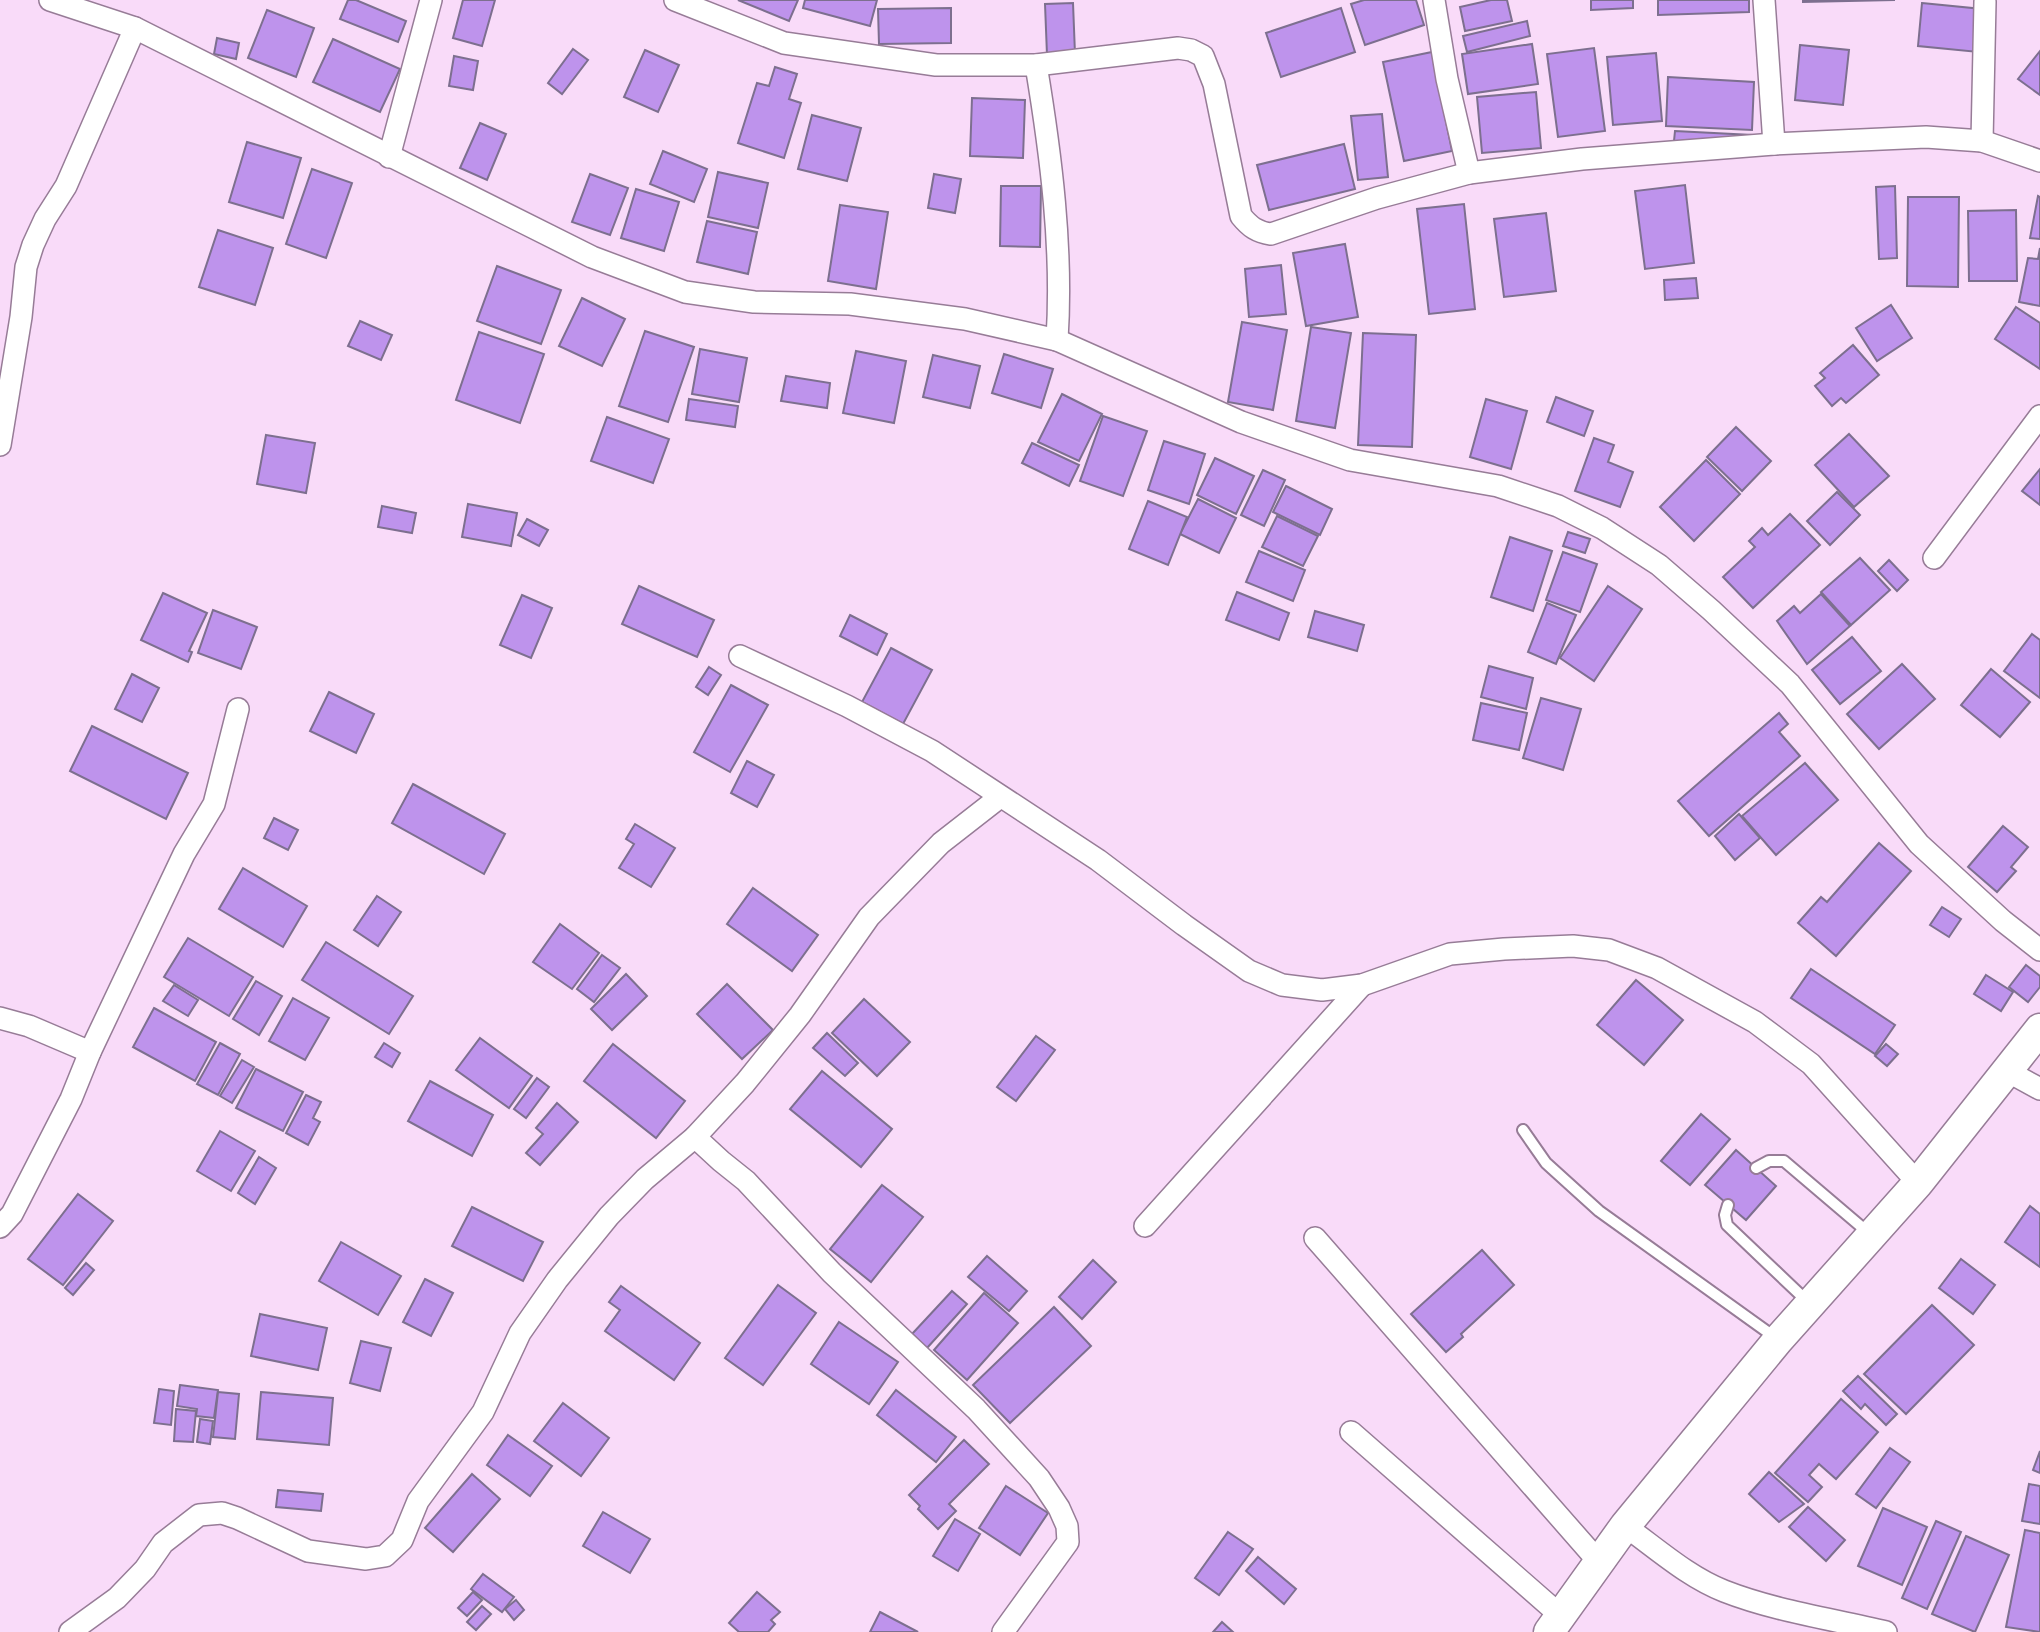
<svg xmlns="http://www.w3.org/2000/svg" width="2040" height="1632" viewBox="0 0 2040 1632" font-family="Arial,sans-serif">
  <style>
    .building { fill: #be93ec; stroke: #7d6f8f; stroke-width: 2 }
    .lines { fill: none; stroke-linecap: round; stroke-linejoin: round }
    .lane-casing { stroke: #977c97; stroke-width: 14 }
    .street-casing { stroke: #977c97; stroke-width: 24 }
    .secondary-casing { stroke: #977c97; stroke-width: 33 }
    .lane { stroke: #fff; stroke-width: 10 }
    .street { stroke: #fff; stroke-width: 21 }
    .secondary { stroke: #fff; stroke-width: 30 }
  </style>
  <rect width="100%" height="100%" fill="#f9dbf9"/>
  <g class="building">
    <polygon points="348,0 356,0 406,21 398,42 340,19"/>
    <polygon points="463,0 495,0 482,46 453,38"/>
    <polygon points="738,0 798,0 789,21"/>
    <polygon points="805,0 877,0 870,26 803,8"/>
    <polygon points="1364,0 1416,0 1424,25 1365,45 1351,4"/>
    <polygon points="1491,0 1507,0 1512,21 1465,31 1460,7"/>
    <polygon points="1591,0 1633,0 1633,8 1591,10"/>
    <polygon points="1658,0 1749,0 1749,12 1658,15"/>
    <polygon points="1803,0 1895,0 1803,2"/>
    <polygon points="1073,3 1075,54 1047,55 1045,4"/>
    <polygon points="1922,3 1982,9 1978,52 1918,46"/>
    <polygon points="951,8 951,43 879,44 878,9"/>
    <polygon points="1341,8 1355,52 1281,77 1266,33"/>
    <polygon points="267,10 314,28 296,77 248,58"/>
    <polygon points="1527,21 1530,36 1467,52 1463,36"/>
    <polygon points="217,38 239,43 236,59 214,54"/>
    <polygon points="333,39 400,69 380,112 313,82"/>
    <polygon points="1532,44 1538,84 1468,94 1462,54"/>
    <polygon points="1800,45 1849,50 1843,105 1795,100"/>
    <polygon points="1594,48 1605,131 1558,137 1547,54"/>
    <polygon points="573,49 588,60 562,94 548,83"/>
    <polygon points="645,50 679,65 658,112 624,97"/>
    <polygon points="2040,51 2040,95 2018,79"/>
    <polygon points="1432,52 1452,151 1404,161 1383,62"/>
    <polygon points="1656,53 1662,121 1613,125 1607,57"/>
    <polygon points="454,56 478,61 473,90 449,86"/>
    <polygon points="775,67 797,74 789,99 801,103 784,158 738,143 757,83 769,86"/>
    <polygon points="1668,77 1754,82 1752,130 1666,126"/>
    <polygon points="1536,92 1541,148 1482,153 1477,97"/>
    <polygon points="972,98 1025,100 1023,158 970,156"/>
    <polygon points="1382,114 1388,177 1358,180 1351,116"/>
    <polygon points="812,115 861,128 847,181 798,169"/>
    <polygon points="480,123 506,134 487,180 460,168"/>
    <polygon points="1675,131 1752,135 1752,146 1674,141"/>
    <polygon points="247,142 301,158 283,218 229,202"/>
    <polygon points="1344,144 1355,189 1269,210 1257,165"/>
    <polygon points="663,151 707,169 694,202 650,184"/>
    <polygon points="312,169 352,183 326,258 286,244"/>
    <polygon points="718,172 768,183 758,228 708,217"/>
    <polygon points="590,174 628,188 610,235 572,222"/>
    <polygon points="934,174 961,179 955,213 928,208"/>
    <polygon points="1685,185 1694,263 1645,269 1635,191"/>
    <polygon points="1001,186 1041,186 1040,247 1000,246"/>
    <polygon points="1895,186 1897,258 1879,259 1876,187"/>
    <polygon points="636,189 679,202 664,251 621,238"/>
    <polygon points="2038,196 2040,197 2040,239 2030,238"/>
    <polygon points="1908,197 1959,197 1958,287 1907,286"/>
    <polygon points="1464,204 1475,309 1429,314 1417,209"/>
    <polygon points="840,205 888,212 876,289 828,281"/>
    <polygon points="2016,210 2017,281 1969,281 1968,211"/>
    <polygon points="1546,213 1556,291 1504,297 1494,219"/>
    <polygon points="707,221 757,232 748,274 697,262"/>
    <polygon points="218,230 273,248 255,305 199,287"/>
    <polygon points="1345,244 1358,317 1306,326 1293,253"/>
    <polygon points="2040,248 2040,306 2019,302 2028,258 2038,259"/>
    <polygon points="1281,265 1286,314 1249,317 1245,269"/>
    <polygon points="497,266 561,290 541,344 477,321"/>
    <polygon points="1696,278 1698,298 1665,300 1664,280"/>
    <polygon points="582,298 625,319 602,366 559,346"/>
    <polygon points="1891,305 1912,338 1877,361 1856,328"/>
    <polygon points="2016,307 2040,323 2040,369 1995,339"/>
    <polygon points="360,321 392,335 381,360 348,346"/>
    <polygon points="1242,322 1287,330 1273,410 1228,402"/>
    <polygon points="1311,327 1351,333 1335,428 1296,421"/>
    <polygon points="645,331 694,347 668,422 619,406"/>
    <polygon points="479,332 544,354 520,423 456,400"/>
    <polygon points="1363,333 1416,335 1412,447 1358,445"/>
    <polygon points="1853,345 1879,375 1846,403 1841,398 1832,406 1815,386 1825,378 1820,373"/>
    <polygon points="700,349 747,358 739,402 692,394"/>
    <polygon points="856,351 906,361 894,423 843,413"/>
    <polygon points="1004,354 1053,369 1041,408 992,393"/>
    <polygon points="933,355 980,366 970,408 923,397"/>
    <polygon points="786,376 830,383 827,408 781,401"/>
    <polygon points="1062,394 1102,414 1079,461 1038,442"/>
    <polygon points="1556,397 1593,411 1584,436 1547,422"/>
    <polygon points="689,399 738,406 735,427 686,420"/>
    <polygon points="1486,399 1527,411 1511,469 1470,457"/>
    <polygon points="1103,416 1147,431 1123,496 1080,481"/>
    <polygon points="607,417 669,439 653,483 591,461"/>
    <polygon points="1736,427 1771,461 1742,491 1707,457"/>
    <polygon points="1849,434 1889,476 1854,507 1815,465"/>
    <polygon points="266,435 315,443 306,493 257,484"/>
    <polygon points="1594,438 1614,445 1608,462 1633,472 1620,507 1575,491"/>
    <polygon points="1164,441 1205,454 1189,504 1148,490"/>
    <polygon points="1032,443 1079,465 1069,486 1022,463"/>
    <polygon points="1215,458 1254,476 1236,514 1197,495"/>
    <polygon points="1706,460 1740,494 1694,541 1660,507"/>
    <polygon points="2040,469 2040,505 2022,491"/>
    <polygon points="1263,470 1285,480 1264,526 1241,515"/>
    <polygon points="1286,486 1332,509 1320,535 1273,512"/>
    <polygon points="1837,492 1860,515 1830,545 1807,521"/>
    <polygon points="1198,499 1236,518 1219,553 1180,534"/>
    <polygon points="1148,501 1187,517 1168,565 1129,549"/>
    <polygon points="468,504 517,513 511,546 462,537"/>
    <polygon points="382,506 416,513 412,533 378,527"/>
    <polygon points="1790,514 1820,545 1753,608 1723,577 1755,547 1749,541 1762,528 1768,535"/>
    <polygon points="1277,516 1318,536 1303,566 1262,547"/>
    <polygon points="527,519 548,530 539,546 518,535"/>
    <polygon points="1568,532 1590,539 1585,553 1563,546"/>
    <polygon points="1510,537 1552,551 1533,611 1491,597"/>
    <polygon points="1259,551 1305,570 1293,601 1246,582"/>
    <polygon points="1563,552 1597,564 1580,612 1546,600"/>
    <polygon points="1860,558 1890,590 1851,625 1821,592"/>
    <polygon points="1889,560 1908,580 1897,591 1878,571"/>
    <polygon points="639,586 714,620 697,657 622,624"/>
    <polygon points="1608,586 1642,609 1594,681 1560,658"/>
    <polygon points="1237,592 1289,613 1279,640 1226,620"/>
    <polygon points="163,593 207,613 189,651 192,652 188,662 141,640"/>
    <polygon points="1821,594 1850,626 1807,664 1777,621 1794,606 1800,613"/>
    <polygon points="522,595 552,608 531,658 500,645"/>
    <polygon points="1547,603 1576,615 1556,664 1528,652"/>
    <polygon points="213,610 257,627 241,669 198,653"/>
    <polygon points="1315,611 1364,625 1357,651 1308,637"/>
    <polygon points="850,615 887,634 877,655 840,636"/>
    <polygon points="2032,634 2040,640 2040,698 2004,671"/>
    <polygon points="1852,637 1881,671 1840,704 1812,670"/>
    <polygon points="891,648 932,670 903,724 862,702"/>
    <polygon points="1902,664 1935,699 1879,749 1847,714"/>
    <polygon points="1489,666 1533,678 1526,709 1481,697"/>
    <polygon points="709,667 721,675 708,695 696,687"/>
    <polygon points="1991,669 2030,702 2000,737 1961,705"/>
    <polygon points="132,674 159,688 142,722 115,709"/>
    <polygon points="731,685 768,705 730,772 694,752"/>
    <polygon points="329,692 374,714 356,753 310,731"/>
    <polygon points="1541,698 1581,709 1563,770 1523,758"/>
    <polygon points="1481,703 1527,713 1519,750 1473,740"/>
    <polygon points="1779,713 1788,724 1779,732 1800,756 1709,836 1678,801"/>
    <polygon points="92,726 188,773 166,819 70,771"/>
    <polygon points="747,761 774,775 757,807 731,793"/>
    <polygon points="1805,763 1838,800 1776,855 1742,816"/>
    <polygon points="413,784 505,834 484,874 392,823"/>
    <polygon points="1739,814 1760,838 1735,860 1715,836"/>
    <polygon points="274,818 298,830 288,850 264,838"/>
    <polygon points="635,824 675,848 651,887 619,868 634,844 626,839"/>
    <polygon points="2003,826 2028,847 2011,867 2016,871 1997,892 1968,867"/>
    <polygon points="1879,843 1911,871 1836,956 1798,923 1821,897 1827,902"/>
    <polygon points="243,868 307,906 283,947 219,909"/>
    <polygon points="753,888 818,935 792,971 727,924"/>
    <polygon points="377,896 401,912 378,946 354,930"/>
    <polygon points="1942,907 1961,919 1949,937 1930,925"/>
    <polygon points="560,924 599,953 572,989 533,962"/>
    <polygon points="188,938 253,977 229,1016 164,977"/>
    <polygon points="326,942 413,996 389,1034 302,980"/>
    <polygon points="602,955 620,968 594,1002 577,989"/>
    <polygon points="2026,965 2040,976 2040,987 2028,1002 2009,987"/>
    <polygon points="1811,969 1895,1025 1875,1054 1791,998"/>
    <polygon points="626,974 647,996 612,1030 591,1009"/>
    <polygon points="1986,975 2013,992 2001,1011 1974,994"/>
    <polygon points="1636,980 1683,1020 1644,1065 1597,1025"/>
    <polygon points="256,981 282,996 259,1035 233,1019"/>
    <polygon points="727,984 773,1030 742,1059 697,1014"/>
    <polygon points="174,985 198,1000 188,1016 163,1001"/>
    <polygon points="293,998 329,1018 305,1060 269,1041"/>
    <polygon points="864,999 910,1042 877,1076 832,1033"/>
    <polygon points="154,1008 216,1042 195,1081 133,1047"/>
    <polygon points="827,1033 858,1063 845,1076 813,1048"/>
    <polygon points="1036,1036 1055,1050 1016,1101 997,1087"/>
    <polygon points="480,1038 532,1076 509,1108 456,1070"/>
    <polygon points="220,1043 240,1054 218,1095 197,1084"/>
    <polygon points="384,1043 400,1053 392,1067 375,1057"/>
    <polygon points="613,1044 685,1101 656,1138 584,1081"/>
    <polygon points="1886,1044 1898,1054 1887,1066 1875,1056"/>
    <polygon points="242,1060 254,1067 232,1103 220,1096"/>
    <polygon points="256,1069 303,1092 283,1131 236,1108"/>
    <polygon points="822,1071 892,1129 861,1167 790,1109"/>
    <polygon points="537,1078 549,1087 526,1118 514,1109"/>
    <polygon points="430,1081 493,1115 472,1156 408,1121"/>
    <polygon points="306,1095 321,1102 313,1118 320,1122 308,1145 286,1133"/>
    <polygon points="557,1103 578,1122 540,1165 526,1153 543,1134 536,1128"/>
    <polygon points="1701,1114 1730,1139 1690,1185 1661,1161"/>
    <polygon points="220,1131 255,1151 231,1191 197,1171"/>
    <polygon points="1736,1150 1776,1186 1746,1220 1705,1185"/>
    <polygon points="259,1157 276,1168 255,1204 238,1193"/>
    <polygon points="882,1185 923,1217 871,1282 830,1249"/>
    <polygon points="78,1194 113,1221 63,1285 28,1259"/>
    <polygon points="2030,1206 2040,1214 2040,1267 2005,1242"/>
    <polygon points="472,1207 543,1242 523,1281 452,1246"/>
    <polygon points="341,1242 401,1276 378,1315 319,1281"/>
    <polygon points="1482,1250 1514,1285 1461,1334 1463,1337 1446,1352 1411,1314"/>
    <polygon points="987,1256 1027,1291 1009,1311 968,1277"/>
    <polygon points="1961,1259 1995,1285 1973,1314 1939,1288"/>
    <polygon points="1093,1260 1116,1282 1082,1319 1059,1297"/>
    <polygon points="86,1263 94,1270 73,1295 65,1288"/>
    <polygon points="425,1279 453,1293 431,1336 403,1322"/>
    <polygon points="778,1285 816,1313 763,1385 725,1358"/>
    <polygon points="621,1286 700,1343 674,1380 605,1331 620,1310 609,1302"/>
    <polygon points="952,1291 967,1304 927,1348 912,1334"/>
    <polygon points="984,1293 1018,1323 967,1380 934,1350"/>
    <polygon points="1932,1305 1974,1345 1906,1414 1864,1374"/>
    <polygon points="1054,1307 1091,1346 1010,1423 973,1385"/>
    <polygon points="260,1314 327,1328 318,1370 251,1356"/>
    <polygon points="839,1322 898,1362 869,1404 811,1364"/>
    <polygon points="361,1341 391,1348 380,1391 350,1383"/>
    <polygon points="1858,1376 1897,1414 1886,1425 1865,1404 1861,1409 1843,1391"/>
    <polygon points="180,1385 218,1390 214,1418 196,1416 197,1409 177,1406"/>
    <polygon points="159,1389 174,1391 171,1425 154,1423"/>
    <polygon points="896,1390 956,1437 936,1462 877,1415"/>
    <polygon points="218,1392 239,1394 235,1439 213,1437"/>
    <polygon points="261,1392 333,1398 329,1445 257,1439"/>
    <polygon points="1841,1399 1878,1432 1836,1479 1819,1464 1809,1475 1822,1487 1808,1502 1775,1473"/>
    <polygon points="563,1403 609,1438 581,1476 534,1441"/>
    <polygon points="176,1409 196,1411 193,1442 174,1441"/>
    <polygon points="200,1419 213,1421 210,1444 197,1442"/>
    <polygon points="508,1435 552,1466 530,1496 487,1465"/>
    <polygon points="964,1440 989,1464 949,1504 956,1511 938,1529 918,1509 920,1506 909,1495"/>
    <polygon points="1890,1448 1910,1462 1876,1508 1856,1494"/>
    <polygon points="2040,1451 2040,1473 2033,1470"/>
    <polygon points="1769,1472 1804,1504 1779,1522 1749,1494"/>
    <polygon points="472,1474 500,1499 453,1552 425,1528"/>
    <polygon points="2029,1484 2040,1486 2040,1524 2022,1521"/>
    <polygon points="1006,1486 1048,1513 1020,1555 979,1528"/>
    <polygon points="278,1490 323,1494 321,1511 276,1507"/>
    <polygon points="1808,1507 1845,1540 1826,1561 1789,1527"/>
    <polygon points="1883,1508 1927,1527 1902,1585 1858,1566"/>
    <polygon points="603,1512 650,1539 630,1573 583,1546"/>
    <polygon points="955,1519 980,1534 958,1571 933,1556"/>
    <polygon points="1936,1521 1961,1532 1927,1609 1902,1598"/>
    <polygon points="2025,1530 2040,1533 2040,1632 2006,1627"/>
    <polygon points="1228,1532 1253,1549 1219,1595 1195,1578"/>
    <polygon points="1966,1536 2009,1555 1975,1632 1932,1614"/>
    <polygon points="1258,1557 1296,1589 1284,1604 1246,1571"/>
    <polygon points="483,1574 514,1597 502,1612 471,1589"/>
    <polygon points="473,1592 482,1600 467,1616 458,1608"/>
    <polygon points="757,1592 780,1612 771,1620 775,1624 768,1632 739,1632 729,1623"/>
    <polygon points="516,1600 524,1610 514,1620 505,1609"/>
    <polygon points="482,1606 491,1614 476,1630 467,1622"/>
    <polygon points="880,1612 918,1632 870,1632"/>
    <polygon points="1222,1622 1233,1632 1213,1632"/>
  </g>
  <g class="lines">
    <g class="lane-casing">
      <g id="lane">
        <polyline points="1523,1130 1546,1163 1599,1211 1776,1338"/>
        <polyline points="1756,1168 1769,1161 1784,1161 1871,1235"/>
        <polyline points="1728,1205 1725,1215 1727,1225 1808,1302"/>
      </g>
    </g>
    <g class="street-casing">
      <g id="street">
        <polyline points="50,0 135,28 592,257 685,292 754,302 850,304 965,319 1057,340 1241,422 1350,460 1498,486 1558,506 1602,528 1659,565 1711,610 1790,684 1919,844 2003,921 2040,950"/>
        <path d="M675,0L784,43L936,65H1036L1178,48L1191,50L1203,56L1214,84L1241,216C1250,227 1257,232 1271,234L1377,198L1469,173L1582,159L1774,144L1926,137L1982,141L2040,161"/>
        <polyline points="1434,0 1447,79 1469,173"/>
        <polyline points="1764,0 1774,144"/>
        <path d="M1036,65C1051,155 1063,249 1057,340"/>
        <polyline points="1982,141 1985,2"/>
        <polyline points="389,157 431,0"/>
        <polyline points="0,445 21,317 26,267 33,245 45,219 66,186 135,28"/>
        <polyline points="1934,558 2040,416"/>
        <polyline points="740,656 847,706 932,751 1098,860 1184,925 1249,971 1282,985 1322,990 1362,985 1450,954 1504,949 1573,946 1609,950 1657,968 1755,1022 1811,1064 1918,1183"/>
        <polyline points="0,1018 29,1026 90,1052 184,854 214,804 238,709"/>
        <polyline points="2007,1071 2040,1089"/>
        <polyline points="695,1137 745,1083 800,1015 869,917 941,843 1000,797"/>
        <polyline points="1145,1226 1362,985"/>
        <polyline points="0,1227 12,1214 71,1099 90,1052"/>
        <polyline points="1315,1238 1599,1562"/>
        <polyline points="1351,1432 1561,1616"/>
        <path d="M1625,1526C1656,1548 1688,1577 1724,1591C1775,1611 1832,1619 1886,1632"/>
        <polyline points="70,1632 117,1598 145,1569 163,1543 199,1515 222,1513 237,1518 308,1551 366,1559 385,1556 402,1540 418,1501 483,1412 520,1333 557,1280 609,1216 645,1179 695,1137 721,1161 746,1181 832,1273 976,1409 1039,1478 1059,1508 1067,1526 1068,1542 1003,1632"/>
      </g>
    </g>
    <g class="secondary-casing">
      <polyline id="secondary" points="1549,1632 1625,1526 1778,1340 1918,1183 2040,1029"/>
    </g>
    <use href="#lane" class="lane"/>
    <use href="#street" class="street"/>
    <use href="#secondary" class="secondary"/>
  </g>
</svg>
